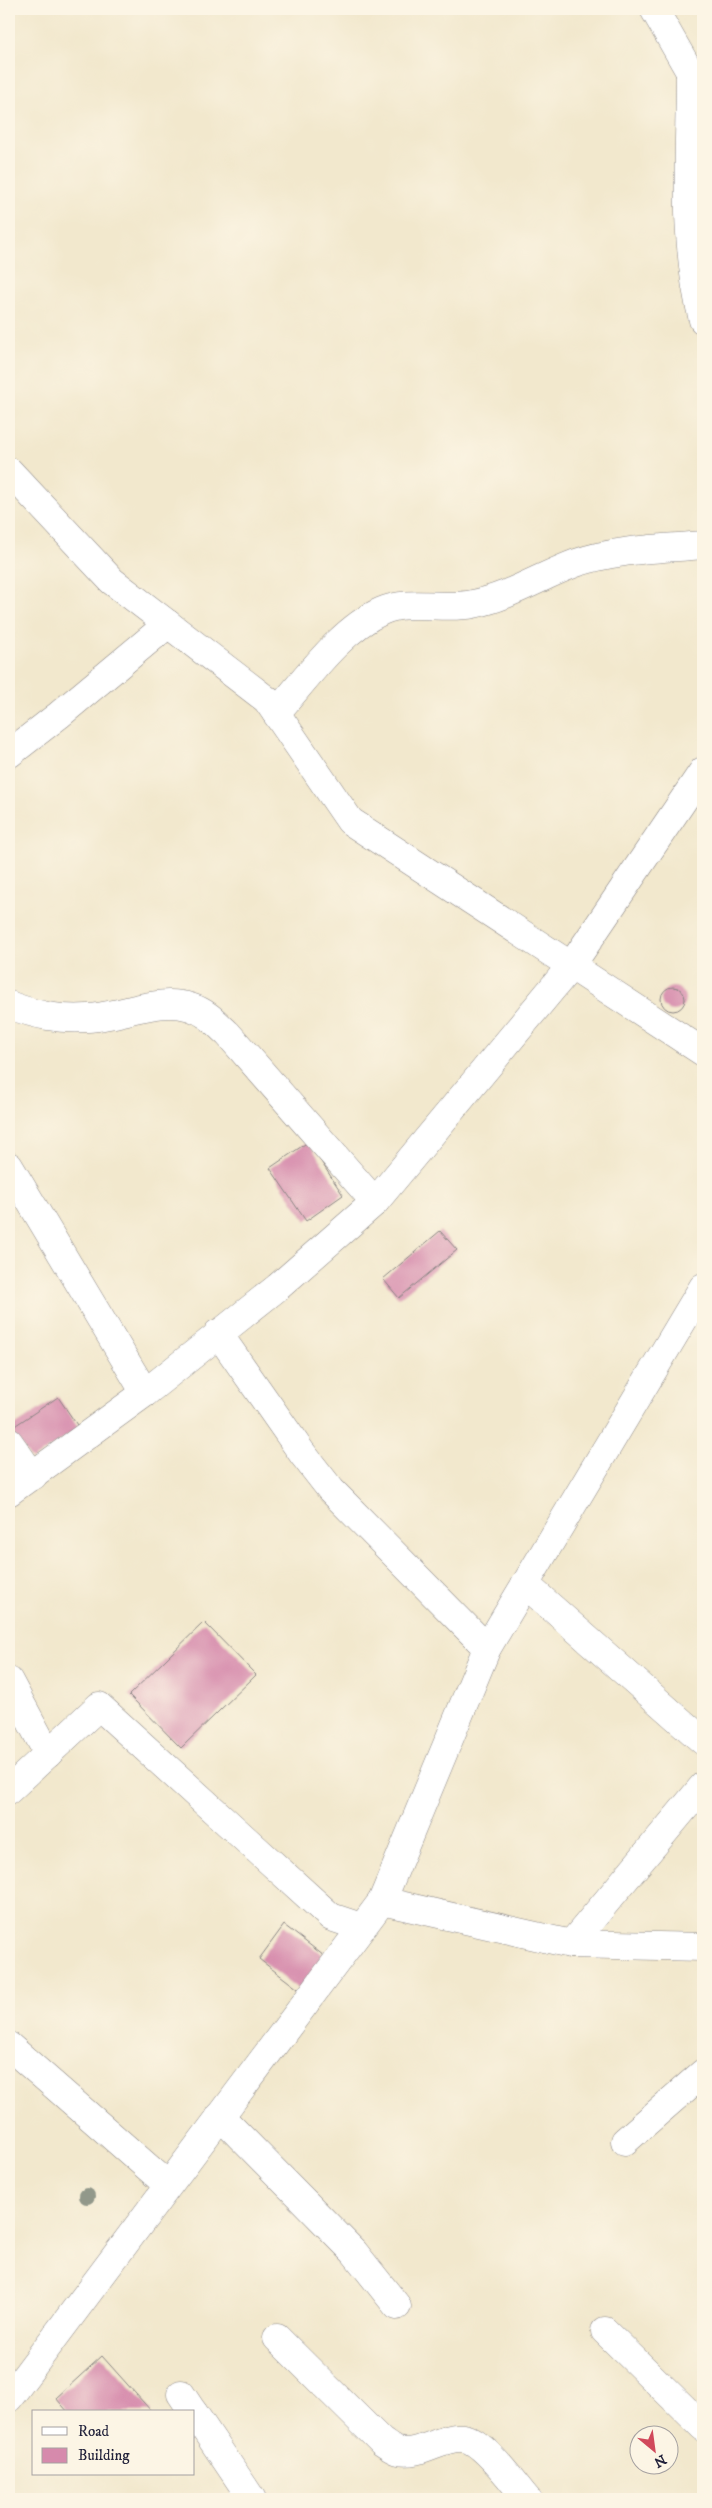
<svg xmlns="http://www.w3.org/2000/svg" width="712" height="2508" viewBox="0 0 712 2508" font-family="'IM FELL DW Pica',serif">
  <style>
    .building { fill: #d68aac }
    .lines { fill: none; stroke-linecap: round; stroke-linejoin: round }
    .minor-casing { stroke: #8a8584; stroke-width: 29 }
    .minor { stroke: #fff; stroke-width: 28 }
    .tree { fill: #92988a }
  </style>
  <rect width="100%" height="100%" fill="#fcf5e5"/>
  <filter id="ink" filterUnits="userSpaceOnUse"><feTurbulence type="fractalNoise" baseFrequency=".02" numOctaves="2"/><feDisplacementMap in="SourceGraphic" scale="10" xChannelSelector="R" yChannelSelector="G"/><feConvolveMatrix kernelMatrix="1 2 1 2 8 2 1 2 1" color-interpolation-filters="sRGB"/></filter>
  <filter id="wash" filterUnits="userSpaceOnUse"><feTurbulence type="fractalNoise" baseFrequency=".0096" numOctaves="4" result="noise"/><feDisplacementMap in="SourceGraphic" scale="20" xChannelSelector="R" yChannelSelector="G"/><feGaussianBlur stdDeviation="1.12" result="paint"/><feColorMatrix in="noise" values="0 0 0 0 0 0 0 0 0 0 0 0 0 0 0 0 0 1.4 0 .05"/><feComposite in="paint" operator="in"/></filter>
  <g filter="url(#wash)">
    <rect width="100%" height="100%" fill="#f2e8cd"/>
    <g id="blocks">
      <g class="building">
        <circle cx="673" cy="999" r="12"/>
        <polygon points="308,1142 343,1195 306,1221 270,1168"/>
        <polygon points="440,1231 457,1250 399,1298 383,1279"/>
        <polygon points="58,1397 79,1428 32,1460 10,1429"/>
        <polygon points="204,1622 256,1675 181,1748 129,1695"/>
        <polygon points="284,1925 328,1959 302,1992 259,1959"/>
        <polygon points="102,2356 152,2412 68,2412 56,2398"/>
      </g>
    </g>
  </g>
  <g filter="url(#ink)">
    <use href="#blocks" fill-opacity="0" stroke="#8a8584" stroke-width="1"/>
    <g class="lines">
      <g class="minor-casing">
        <g id="minor">
          <polyline points="654,9 690,72 703,80"/>
          <path d="M690,72C690,155 682,239 703,320"/>
          <polyline points="9,471 112,581 267,700 350,821 703,1052"/>
          <path d="M276,713C306,679 341,629 382,611C409,599 445,610 473,604C509,597 541,576 576,563C615,549 661,549 703,545"/>
          <polyline points="9,754 59,715 168,624"/>
          <path d="M9,1005C36,1015 58,1020 88,1018C128,1016 171,989 208,1016C215,1021 221,1028 228,1034L375,1202"/>
          <polyline points="9,1166 145,1393"/>
          <polyline points="218,1333 302,1453 331,1490 487,1648"/>
          <polyline points="9,1442 33,1476"/>
          <polyline points="9,1492 145,1393 278,1287 375,1202 571,966 703,771"/>
          <polyline points="525,1584 703,1741"/>
          <polyline points="9,1681 48,1754"/>
          <polyline points="9,1790 99,1706 331,1917 361,1927"/>
          <polyline points="382,1901 571,1944 703,1947"/>
          <polyline points="571,1944 703,1786"/>
          <polyline points="9,2046 168,2185"/>
          <polyline points="220,2116 354,2252 397,2306"/>
          <polyline points="625,2141 703,2073"/>
          <polyline points="605,2331 703,2427"/>
          <path d="M277,2338L382,2442C387,2445 393,2450 398,2451C421,2456 441,2436 463,2438C484,2441 513,2483 527,2499"/>
          <polyline points="181,2394 193,2412"/>
          <polyline points="9,2398 382,1901 487,1648 703,1287"/>
          <polyline points="194,2413 252,2499"/>
        </g>
      </g>
      <use href="#minor" class="minor"/>
    </g>
    <circle class="tree" cx="87" cy="2196" r="8"/>
  </g>
  <rect width="712" height="2508" fill="none" stroke="#fcf5e5" stroke-width="30"/>
  <rect x="32" y="2410" width="162" height="65" fill="#fcf5e5" stroke="#a5a1a1"/>
  <rect x="42" y="2427" width="25" height="8" fill="#ffffff" stroke="#a5a1a1"/>
  <text x="78" y="2436" font-size="15" fill="#22223b">Road</text>
  <rect x="42" y="2448" width="25" height="15" fill="#d68aac" stroke="#a5a1a1"/>
  <text x="78" y="2460" font-size="15" fill="#22223b">Building</text>
  <g transform="translate(654 2450) rotate(151)"><circle r="24" fill="#fcf5e5" stroke="#a5a1a1"/>
  <path d="M0-4L9 19L0 12L-9 19Z" fill="#d1495b"/>
  <text y="-8" font-size="14" font-weight="bold" text-anchor="middle" fill="#22223b">N</text>
  </g>
</svg>
